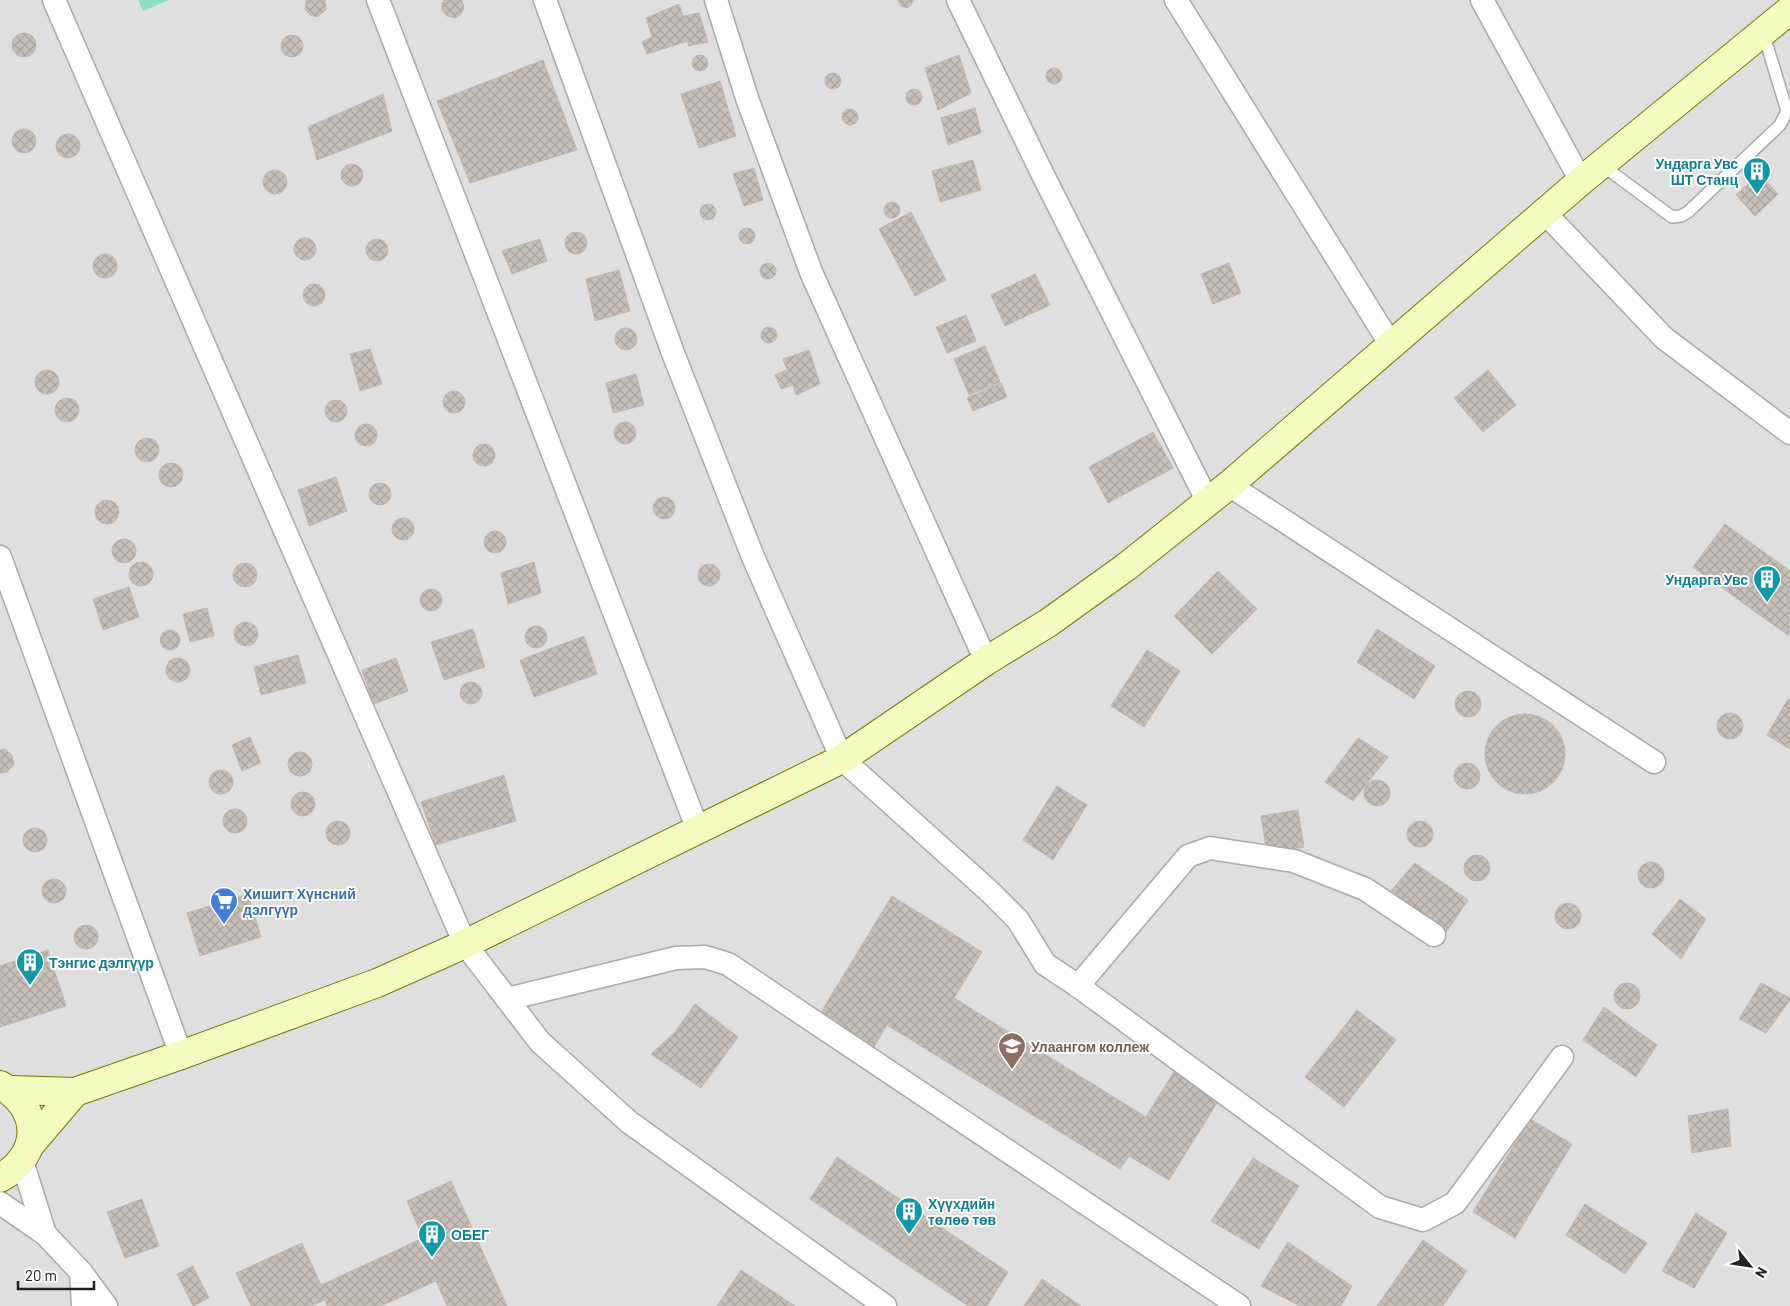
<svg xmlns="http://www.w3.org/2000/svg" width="1790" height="1306" viewBox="0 0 1790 1306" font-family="Barlow,sans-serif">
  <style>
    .residential { fill: #e0dfdf }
    .pitch { fill: #88e0be }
    .building { fill: url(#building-cross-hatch); stroke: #c4b6ab }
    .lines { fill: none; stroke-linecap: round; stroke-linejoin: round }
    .lane-casing { stroke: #a9a9a9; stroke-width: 14 }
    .street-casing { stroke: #a9a9a9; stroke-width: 25 }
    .secondary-casing { stroke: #707d05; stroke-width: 30 }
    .lane { stroke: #fff; stroke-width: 11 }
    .street { stroke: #fff; stroke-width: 22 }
    .secondary { stroke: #f7fabf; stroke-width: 28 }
    .labels { text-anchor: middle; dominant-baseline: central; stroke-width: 4; stroke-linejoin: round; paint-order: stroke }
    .culture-label { font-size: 14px; font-weight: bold; fill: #0d838f; stroke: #fff; text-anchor: start }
    .shop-label { font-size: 14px; font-weight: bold; fill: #366cbe; stroke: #fff; text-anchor: start }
    .education-label { font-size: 14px; font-weight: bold; fill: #785e54; stroke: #fff; text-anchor: start }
  </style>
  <defs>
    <pattern id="building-cross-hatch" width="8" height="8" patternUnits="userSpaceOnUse" patternTransform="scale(1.25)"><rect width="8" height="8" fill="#c7bfb8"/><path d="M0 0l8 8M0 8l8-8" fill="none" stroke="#aba49e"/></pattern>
  </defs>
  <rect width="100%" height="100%" fill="#f2efe9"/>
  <rect class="residential" x="0" y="0" width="1790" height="1306"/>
  <polygon class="pitch" points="138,0 169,0 143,11"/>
  <g class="building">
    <polygon points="306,0 325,0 326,10 317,17 310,15 305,9"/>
    <polygon points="444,0 462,0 464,8 461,14 455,18 447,16 442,10 442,3"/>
    <polygon points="898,0 914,0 911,5 907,8 901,6"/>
    <polygon points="679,4 683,16 699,13 708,42 688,46 688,41 647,54 642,42 652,37 646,18"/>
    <circle cx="24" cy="45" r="12"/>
    <circle cx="292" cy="46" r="11"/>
    <circle cx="700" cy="63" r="8"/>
    <polygon points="959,55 971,93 938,110 925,68"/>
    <polygon points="543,60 577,150 470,183 437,101"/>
    <circle cx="1054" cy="76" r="8"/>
    <circle cx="833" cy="81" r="8"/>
    <polygon points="720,81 736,136 699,148 681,94"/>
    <circle cx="914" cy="97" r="8"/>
    <circle cx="497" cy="102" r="11"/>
    <polygon points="383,94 392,131 317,160 308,127"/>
    <polygon points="975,108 981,133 948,145 941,118"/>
    <circle cx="850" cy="117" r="8"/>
    <circle cx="24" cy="141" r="12"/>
    <circle cx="68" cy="146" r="12"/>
    <polygon points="973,160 981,190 940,202 932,171"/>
    <circle cx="352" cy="175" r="11"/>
    <polygon points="754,168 763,200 744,206 733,174"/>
    <circle cx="275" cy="182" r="12"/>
    <polygon points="1759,174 1778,194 1755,216 1736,195"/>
    <circle cx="892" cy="210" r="8"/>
    <circle cx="708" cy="212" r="8"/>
    <polygon points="911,212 946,280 915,296 879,229"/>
    <circle cx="747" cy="236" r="8"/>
    <circle cx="576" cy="243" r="11"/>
    <circle cx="305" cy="249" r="11"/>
    <polygon points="540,239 547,261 512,274 502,251"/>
    <circle cx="377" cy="250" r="11"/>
    <circle cx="105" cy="266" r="12"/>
    <circle cx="768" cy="271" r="8"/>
    <polygon points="1229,263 1241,293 1213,304 1201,274"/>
    <polygon points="619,270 630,311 595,321 586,279"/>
    <polygon points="1035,274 1050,305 1005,326 991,295"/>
    <circle cx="314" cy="295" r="11"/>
    <polygon points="966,315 976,341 947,353 936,327"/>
    <circle cx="769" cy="335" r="8"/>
    <circle cx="626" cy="339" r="11"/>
    <polygon points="985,346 1000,382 969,395 954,359"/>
    <polygon points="370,349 382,384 360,391 350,354"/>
    <polygon points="809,350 820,384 796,395 793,385 781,389 775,375 787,370 783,359"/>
    <polygon points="1488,370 1516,405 1483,432 1454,398"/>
    <circle cx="47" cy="382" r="12"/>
    <polygon points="636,374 644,405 613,413 606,383"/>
    <polygon points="1001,383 1007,397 973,411 967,398"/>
    <circle cx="454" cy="402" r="11"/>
    <circle cx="67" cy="410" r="12"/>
    <circle cx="336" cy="411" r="11"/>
    <circle cx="625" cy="433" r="11"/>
    <circle cx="366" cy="435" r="11"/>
    <polygon points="1153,432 1173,468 1108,503 1089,467"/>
    <circle cx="147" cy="450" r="12"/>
    <circle cx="484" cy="455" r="11"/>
    <circle cx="171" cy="475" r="12"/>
    <polygon points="336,477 347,511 309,526 298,490"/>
    <circle cx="380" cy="494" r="11"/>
    <circle cx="664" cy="508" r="11"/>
    <circle cx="107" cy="512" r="12"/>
    <circle cx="403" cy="529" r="11"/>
    <polygon points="1725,524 1790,571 1789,636 1693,567"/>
    <circle cx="495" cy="542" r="11"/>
    <circle cx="124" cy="551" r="12"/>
    <polygon points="534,562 541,593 508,604 501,573"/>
    <circle cx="141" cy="574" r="12"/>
    <circle cx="245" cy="575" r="12"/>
    <circle cx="709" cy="575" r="11"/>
    <polygon points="1218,571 1257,609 1212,654 1174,616"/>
    <polygon points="129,587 139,617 103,630 93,599"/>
    <circle cx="431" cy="600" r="11"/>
    <polygon points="207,608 214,636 190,642 183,614"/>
    <circle cx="246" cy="634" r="12"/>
    <circle cx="536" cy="637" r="11"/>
    <polygon points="473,629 485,667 444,680 431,642"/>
    <polygon points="1377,629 1435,666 1414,699 1357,662"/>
    <circle cx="170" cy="640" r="10"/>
    <polygon points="584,636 597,674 534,697 520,660"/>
    <polygon points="1147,650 1180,671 1144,727 1111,706"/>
    <polygon points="298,655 306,683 261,695 254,667"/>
    <polygon points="396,658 408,691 374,704 362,670"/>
    <circle cx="178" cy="670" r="12"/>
    <circle cx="471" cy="693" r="11"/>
    <circle cx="1468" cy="704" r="13"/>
    <polygon points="1788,699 1790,700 1790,749 1767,735"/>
    <circle cx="1730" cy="726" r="13"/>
    <circle cx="1525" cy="754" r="40"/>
    <polygon points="250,737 261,763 242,771 232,745"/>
    <polygon points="1358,738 1388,757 1353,801 1325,782"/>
    <polygon points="5,749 12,755 14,765 7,772 0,773 0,750"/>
    <circle cx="300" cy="764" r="12"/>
    <circle cx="1467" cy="776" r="13"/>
    <circle cx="221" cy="782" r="12"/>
    <polygon points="504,775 516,821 436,845 421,802"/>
    <circle cx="1377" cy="793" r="13"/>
    <polygon points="1057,786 1087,805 1053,860 1023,840"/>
    <circle cx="303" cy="804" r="12"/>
    <circle cx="235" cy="821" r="12"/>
    <polygon points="1298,810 1304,847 1267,853 1261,816"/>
    <circle cx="338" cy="833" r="12"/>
    <circle cx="1420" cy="834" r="13"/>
    <circle cx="35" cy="840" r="12"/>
    <circle cx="1477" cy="868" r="13"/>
    <circle cx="1651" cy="875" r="13"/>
    <polygon points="1415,863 1468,900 1445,934 1391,891"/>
    <circle cx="54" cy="891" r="12"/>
    <polygon points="248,894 261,937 200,956 187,913"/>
    <polygon points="892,896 982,952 954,998 1146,1117 1175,1070 1220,1098 1169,1180 1129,1156 1120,1169 887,1025 872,1050 818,1017"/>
    <polygon points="1680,899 1706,919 1681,959 1652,934"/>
    <circle cx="1568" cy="916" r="13"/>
    <circle cx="86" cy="937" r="12"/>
    <polygon points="48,950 66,1006 0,1027 0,966"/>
    <polygon points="1761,983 1790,998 1790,1000 1766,1033 1739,1019"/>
    <circle cx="1627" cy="996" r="13"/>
    <polygon points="695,1004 738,1037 701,1088 651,1054 675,1032"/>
    <polygon points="1604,1007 1657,1045 1636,1077 1583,1040"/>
    <polygon points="1357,1010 1396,1040 1344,1107 1305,1077"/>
    <polygon points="1728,1109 1731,1146 1692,1153 1688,1116"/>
    <polygon points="1530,1119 1572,1144 1515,1238 1473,1212"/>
    <polygon points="837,1157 1008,1272 987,1306 968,1306 810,1199"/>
    <polygon points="1253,1158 1299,1186 1259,1249 1211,1221"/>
    <polygon points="451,1181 507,1306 447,1306 436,1281 381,1306 327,1306 325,1300 311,1306 251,1306 236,1273 302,1243 321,1285 423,1238 407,1201"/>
    <polygon points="142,1199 159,1246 125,1258 107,1212"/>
    <polygon points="1585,1204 1647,1243 1625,1274 1566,1235"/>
    <polygon points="1696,1213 1727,1233 1694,1288 1662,1271"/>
    <polygon points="1423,1240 1467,1271 1443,1306 1377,1306"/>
    <polygon points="1288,1242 1352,1286 1341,1306 1300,1306 1261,1286"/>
    <polygon points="193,1266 209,1298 193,1306 177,1274"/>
    <polygon points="741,1270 795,1306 717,1306"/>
    <polygon points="1042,1279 1081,1306 1024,1306"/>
  </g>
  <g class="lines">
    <g class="lane-casing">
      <polyline id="lane" points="1602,165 1672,217 1681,216 1688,212 1780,125 1787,111 1763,32"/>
    </g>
    <g class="street-casing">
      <g id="street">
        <polyline points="54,0 465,944 540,1042 629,1122 885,1306"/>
        <polyline points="378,0 698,830"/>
        <polyline points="545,0 673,353 753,557 842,759 989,891 1018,920 1045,964 1078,986 1380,1207 1423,1220 1455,1203 1562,1057"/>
        <polyline points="716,0 748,101 811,272 986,661"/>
        <polyline points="958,0 1042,173 1208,502"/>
        <polyline points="1176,0 1391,345"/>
        <polyline points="1482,0 1581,181"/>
        <polyline points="1545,213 1664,338 1790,433"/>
        <polyline points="1229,485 1654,762"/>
        <polyline points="0,557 181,1055"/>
        <polyline points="1078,986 1188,856 1210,848 1294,861 1365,889 1434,935"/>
        <polyline points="507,999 676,958 705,957 728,964 1239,1306"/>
        <polyline points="22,1161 45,1234"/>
        <polyline points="0,1203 45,1234 81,1272 106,1306"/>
        <polyline points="81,1272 83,1306"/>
      </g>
    </g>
    <g class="secondary-casing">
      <g id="secondary">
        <path d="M0,1085C42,1108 42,1155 0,1178"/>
        <polyline points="10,1090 75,1092 181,1055 377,983 465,944 842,759 986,661 1048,623 1126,567 1229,485 1581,181 1790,10"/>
        <polyline points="30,1145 75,1092"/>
      </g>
    </g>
    <use href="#lane" class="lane"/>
    <use href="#street" class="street"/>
    <use href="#secondary" class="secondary"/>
  </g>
  <defs>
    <g id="building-pin" transform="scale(1.4375)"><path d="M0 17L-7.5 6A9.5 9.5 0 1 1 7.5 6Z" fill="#0f9aa8" stroke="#fff"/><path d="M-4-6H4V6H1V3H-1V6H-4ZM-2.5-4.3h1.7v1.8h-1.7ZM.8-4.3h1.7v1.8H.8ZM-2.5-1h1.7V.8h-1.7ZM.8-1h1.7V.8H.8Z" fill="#fff"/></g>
    <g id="supermarket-pin" transform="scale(1.4375)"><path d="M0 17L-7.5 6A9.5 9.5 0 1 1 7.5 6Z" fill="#3f7fe0" stroke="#fff"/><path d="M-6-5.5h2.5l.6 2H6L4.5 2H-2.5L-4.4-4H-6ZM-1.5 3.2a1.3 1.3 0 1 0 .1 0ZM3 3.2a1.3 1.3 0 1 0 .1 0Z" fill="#fff"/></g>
    <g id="school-pin" transform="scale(1.4375)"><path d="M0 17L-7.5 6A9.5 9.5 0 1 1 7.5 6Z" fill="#8d6e63" stroke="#fff"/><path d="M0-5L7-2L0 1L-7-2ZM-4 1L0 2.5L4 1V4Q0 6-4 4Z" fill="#fff"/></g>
  </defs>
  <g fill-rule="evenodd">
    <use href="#building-pin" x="1757" y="171"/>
    <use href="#building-pin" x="1767" y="579"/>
    <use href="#supermarket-pin" x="224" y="901"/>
    <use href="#building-pin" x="30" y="962"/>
    <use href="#school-pin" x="1012" y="1046"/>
    <use href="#building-pin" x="909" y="1211"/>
    <use href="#building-pin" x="432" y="1234"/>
  </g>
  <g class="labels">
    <g class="culture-label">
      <text x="1738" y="163" text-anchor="end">Ундарга Увс<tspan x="1738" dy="16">ШТ Станц</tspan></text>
      <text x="1748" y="579" text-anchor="end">Ундарга Увс</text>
      <text x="49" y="962">Тэнгис дэлгүүр</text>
      <text x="928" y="1203">Хүүхдийн<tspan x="928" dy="16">төлөө төв</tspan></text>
      <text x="451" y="1234">ОБЕГ</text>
    </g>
    <g class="shop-label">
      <text x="243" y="893">Хишигт Хүнсний<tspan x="243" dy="16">дэлгүүр</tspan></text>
    </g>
    <g class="education-label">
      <text x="1031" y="1046">Улаангом коллеж</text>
    </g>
  </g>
  <g transform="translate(1750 1266) rotate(120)" stroke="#ffffff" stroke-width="4" paint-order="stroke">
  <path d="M0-4L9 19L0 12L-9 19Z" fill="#222222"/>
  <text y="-8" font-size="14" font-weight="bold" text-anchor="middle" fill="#222222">N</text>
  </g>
  <path d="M18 1281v8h76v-8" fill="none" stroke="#222222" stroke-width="2.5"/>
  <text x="25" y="1281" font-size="15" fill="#222222" stroke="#ffffff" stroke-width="4" paint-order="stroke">20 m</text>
</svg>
